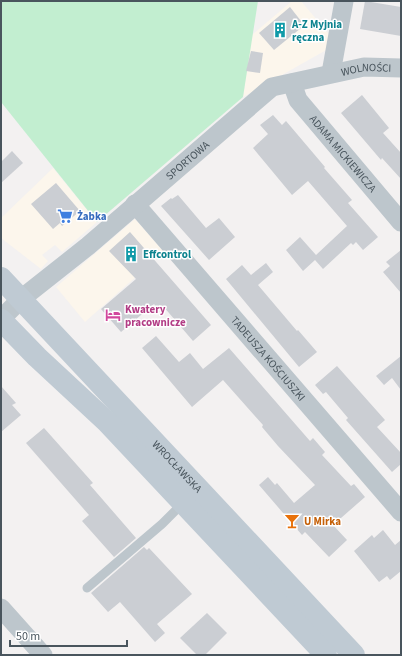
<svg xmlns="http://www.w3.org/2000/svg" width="402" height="656" viewBox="0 0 402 656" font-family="'Source Sans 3',sans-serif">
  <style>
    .commercial { fill: #fcf6ec }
    .green { fill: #c2eed0 }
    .building { fill: #cbced3 }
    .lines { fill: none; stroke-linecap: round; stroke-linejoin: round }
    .lane { stroke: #bdc6cc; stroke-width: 9 }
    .street { stroke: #bdc6cc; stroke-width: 19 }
    .secondary { stroke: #bfcad3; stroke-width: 22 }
    .labels { text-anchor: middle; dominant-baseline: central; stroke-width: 3; stroke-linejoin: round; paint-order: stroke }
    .culture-label { font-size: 11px; font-weight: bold; fill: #0d838f; stroke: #fff; text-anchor: start }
    .street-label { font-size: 11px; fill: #49555d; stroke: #fff }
    .shop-label { font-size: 11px; font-weight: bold; fill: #366cbe; stroke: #fff; text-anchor: start }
    .hotel-label { font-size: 11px; font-weight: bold; fill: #b23c85; stroke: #fff; text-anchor: start }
    .food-label { font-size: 11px; font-weight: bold; fill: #c56008; stroke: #fff; text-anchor: start }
  </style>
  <rect width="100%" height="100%" fill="#f3f1f1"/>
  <g class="commercial">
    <polygon points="292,1 301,1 332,38 328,49 243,97 252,35"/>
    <polygon points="53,168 97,222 62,252 55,245 42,255 48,261 41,269 1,238 1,218"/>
    <polygon points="135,219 164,252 85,322 56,287"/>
  </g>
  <polygon class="green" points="1,1 258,1 243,97 97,222 1,102"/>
  <g class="building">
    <polygon points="365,1 401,7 401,36 360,29"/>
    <polygon points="290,7 301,21 301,28 274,50 259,33"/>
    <polygon points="251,51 263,53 260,73 246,71"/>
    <polygon points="362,95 389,128 383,133 401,153 401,179 382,158 381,160 341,113"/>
    <polygon points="273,115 282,125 286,121 325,167 324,168 352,200 348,203 378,237 363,250 356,242 353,245 351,243 323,269 315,260 303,271 286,250 300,237 316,255 347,226 308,181 292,195 253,148 268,134 260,125"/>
    <polygon points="12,151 23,163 1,183 1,162"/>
    <polygon points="56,183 80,211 62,226 60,223 53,229 31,204"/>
    <polygon points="178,195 206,228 219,218 235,237 209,260 161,206 171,198 172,199"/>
    <polygon points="130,232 211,325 193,341 163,306 159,310 154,304 121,332 101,309 136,279 109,251"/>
    <polygon points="401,250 401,293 383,272 390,266 386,262"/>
    <polygon points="266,263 273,272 258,285 297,331 298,330 317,352 299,367 226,279 242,265 251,275"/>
    <polygon points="156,336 179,362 190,353 203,369 229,348 310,441 313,438 325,452 322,455 351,486 354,484 365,497 333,525 347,540 329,557 305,532 302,535 259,485 268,477 275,485 277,483 294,503 315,485 278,446 262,427 263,425 223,380 192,407 142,348"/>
    <polygon points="401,356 401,390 392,378 384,385 376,376"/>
    <polygon points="337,366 385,420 377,427 401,453 401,464 392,472 346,420 348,418 326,392 323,394 315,385"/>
    <polygon points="1,386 16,403 12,405 21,415 1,432"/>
    <polygon points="44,428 93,483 90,485 136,538 114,557 82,521 89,515 26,443"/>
    <polygon points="383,530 395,545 401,540 401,571 390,580 387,576 379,582 354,551 372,535 374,538"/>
    <polygon points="144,547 147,550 149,548 192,594 157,624 165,633 155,642 120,602 108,612 91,593"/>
    <polygon points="207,613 227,633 205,655 197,655 180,638"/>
  </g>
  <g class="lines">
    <polyline class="lane" points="87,588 162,524 183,503"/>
    <g class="street">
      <polyline points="331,73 344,1"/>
      <path id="s1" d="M292,83L298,100L401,222"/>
      <path id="s2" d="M135,204L401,512"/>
      <path id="s3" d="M1,319L21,299L88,246L272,87L364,67L401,68"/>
      <polyline points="1,608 43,655"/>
    </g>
    <g class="secondary">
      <path id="s4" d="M1,278L354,655"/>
      <polyline points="1,320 37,357 107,422 326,655"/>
    </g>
  </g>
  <defs>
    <g id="building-bare" transform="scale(1.2)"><path d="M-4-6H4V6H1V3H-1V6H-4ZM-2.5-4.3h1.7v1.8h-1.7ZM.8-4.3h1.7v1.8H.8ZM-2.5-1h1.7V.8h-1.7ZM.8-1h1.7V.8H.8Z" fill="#0f9aa8" stroke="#fff" stroke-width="2.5" paint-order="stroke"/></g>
    <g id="supermarket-bare" transform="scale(1.2)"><path d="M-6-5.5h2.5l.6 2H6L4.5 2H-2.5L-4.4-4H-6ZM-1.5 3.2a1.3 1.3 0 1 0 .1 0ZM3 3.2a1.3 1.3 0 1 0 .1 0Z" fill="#3f7fe0" stroke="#fff" stroke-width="2.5" paint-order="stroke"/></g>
    <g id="hotel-bare" transform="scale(1.2)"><path d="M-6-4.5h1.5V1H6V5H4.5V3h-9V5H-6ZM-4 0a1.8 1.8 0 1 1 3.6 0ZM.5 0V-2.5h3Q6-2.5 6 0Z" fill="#d1479c" stroke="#fff" stroke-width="2.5" paint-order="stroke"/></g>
    <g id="bar-bare" transform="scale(1.2)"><path d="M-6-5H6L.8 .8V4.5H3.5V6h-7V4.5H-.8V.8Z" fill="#e8710a" stroke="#fff" stroke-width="2.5" paint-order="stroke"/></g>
  </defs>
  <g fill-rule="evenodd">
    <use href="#building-bare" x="280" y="30"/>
    <use href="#supermarket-bare" x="65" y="216"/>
    <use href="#building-bare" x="131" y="254"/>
    <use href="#hotel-bare" x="113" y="315"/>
    <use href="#bar-bare" x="292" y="521"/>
  </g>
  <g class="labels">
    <g class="culture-label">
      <text x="292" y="24">A-Z Myjnia<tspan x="292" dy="13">ręczna</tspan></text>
      <text x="143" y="254">Effcontrol</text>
    </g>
    <g class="street-label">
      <text stroke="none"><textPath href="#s3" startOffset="453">WOLNOŚCI</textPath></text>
      <text stroke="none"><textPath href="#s1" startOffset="88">ADAMA MICKIEWICZA</textPath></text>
      <text stroke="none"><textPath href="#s3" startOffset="245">SPORTOWA</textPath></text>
      <text stroke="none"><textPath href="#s2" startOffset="204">TADEUSZA KOŚCIUSZKI</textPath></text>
      <text stroke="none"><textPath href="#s4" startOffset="258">WROCŁAWSKA</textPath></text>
    </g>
    <g class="shop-label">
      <text x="77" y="216">Żabka</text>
    </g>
    <g class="hotel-label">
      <text x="125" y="309">Kwatery<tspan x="125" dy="13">pracownicze</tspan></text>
    </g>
    <g class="food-label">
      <text x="304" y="521">U Mirka</text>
    </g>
  </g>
  <rect width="402" height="656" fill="none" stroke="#49555d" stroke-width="4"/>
  <path d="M10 640v6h117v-6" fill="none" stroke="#49555d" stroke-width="2"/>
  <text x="16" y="640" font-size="12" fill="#49555d" stroke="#ffffff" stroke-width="3" paint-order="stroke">50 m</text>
</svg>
